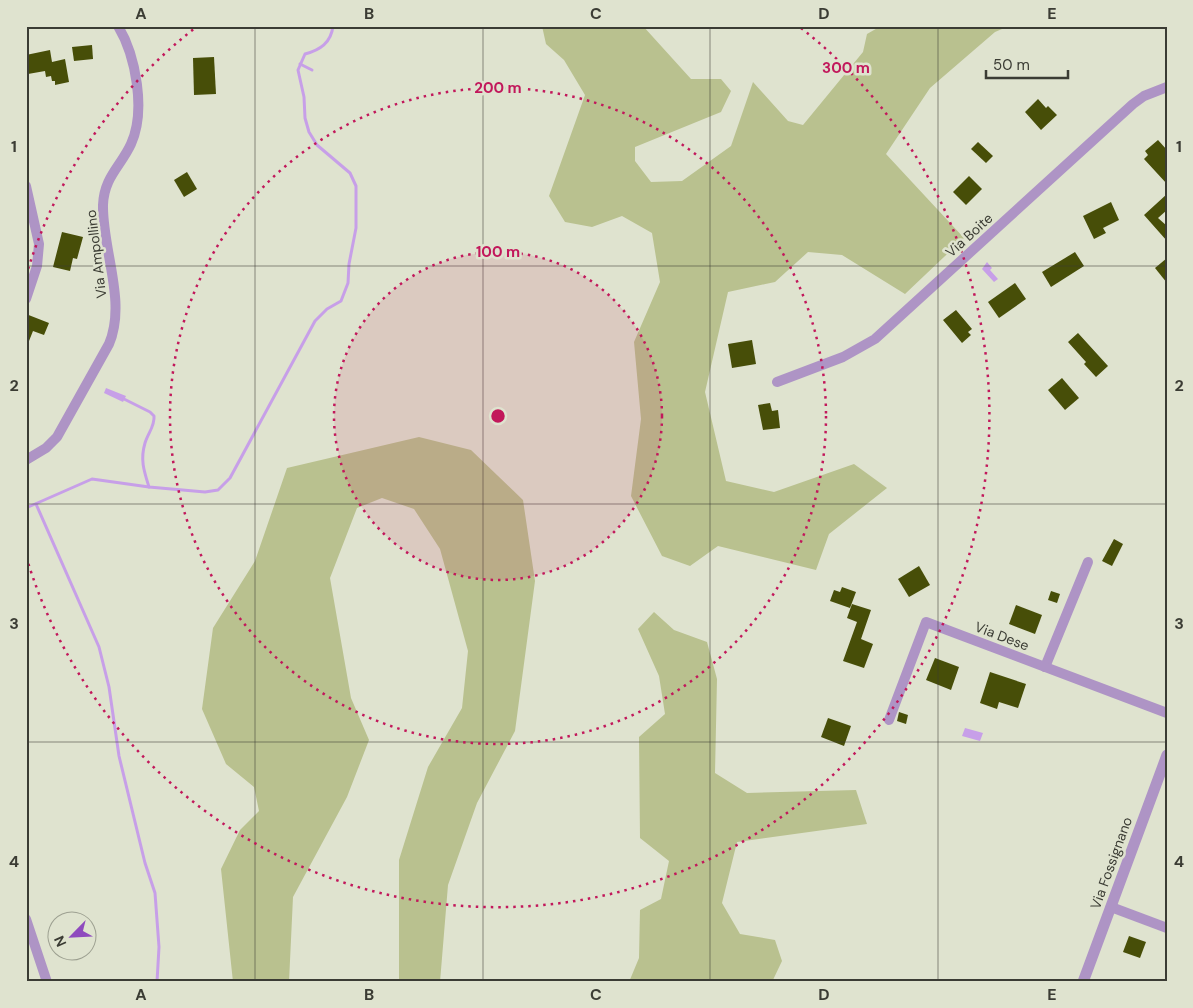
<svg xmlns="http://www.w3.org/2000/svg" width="1193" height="1008" viewBox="0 0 1193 1008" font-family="'DM Sans',sans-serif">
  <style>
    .green { fill: #b9c18f }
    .water { fill: #c79fe8 }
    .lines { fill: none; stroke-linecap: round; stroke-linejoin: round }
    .stream { stroke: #c79fe8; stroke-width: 3 }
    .building { fill: #474e08 }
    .minor { stroke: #ae94c5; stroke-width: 10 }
    .tertiary { stroke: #ae94c5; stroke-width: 11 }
    .grid { fill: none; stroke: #3b3c34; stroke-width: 1; stroke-opacity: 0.55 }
    .ring { fill: none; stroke: #c2185b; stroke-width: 2.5; stroke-dasharray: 2.5 5 }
    .labels { text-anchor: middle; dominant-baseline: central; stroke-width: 5; stroke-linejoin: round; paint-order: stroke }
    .street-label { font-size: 14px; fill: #3b3c34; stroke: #dfe3cf }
    .centre { fill: #c2185b; stroke: #dfe3cf; stroke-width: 2.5 }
    .ring-label { font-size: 15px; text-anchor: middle; font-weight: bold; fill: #c2185b; stroke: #dfe3cf; stroke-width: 5; stroke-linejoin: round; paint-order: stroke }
    .neatline { fill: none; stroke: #3b3c34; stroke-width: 2 }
    .grid-label { font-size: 16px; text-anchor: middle; font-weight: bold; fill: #3b3c34 }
  </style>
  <rect width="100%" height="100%" fill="#dfe3cf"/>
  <g class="green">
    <polygon points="542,26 643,26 691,79 721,79 731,91 721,112 635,147 635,161 651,182 682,181 731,146 753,82 788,121 803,125 863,52 867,34 881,26 1009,26 995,32 930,88 886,154 964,238 905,294 842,255 808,252 775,282 728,292 705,392 726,481 774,492 854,464 887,488 829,534 816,570 718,546 690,566 662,556 631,496 641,419 634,342 660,282 652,233 622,216 592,227 565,222 549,196 585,95 564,60 546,44"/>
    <polygon points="419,437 471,450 523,500 535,581 515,731 477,803 448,885 440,982 399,982 399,860 428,767 462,708 468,651 440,549 414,509 382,498 357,508 330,578 351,698 369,740 347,797 293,897 289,982 233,982 221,869 240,830 259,811 254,787 226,764 202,709 213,628 255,561 287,468"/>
    <polygon points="654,612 674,630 707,642 717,679 715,773 747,793 856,790 867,824 737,842 722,903 740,934 775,940 782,961 772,982 629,982 639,958 640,910 661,899 669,861 640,838 639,737 665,714 659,676 638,629"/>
  </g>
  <g class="water">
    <polygon points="987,262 992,268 990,270 998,279 994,282 982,269"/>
    <polygon points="106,388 126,396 123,402 104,393"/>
    <polygon points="965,728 983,733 980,741 962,736"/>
  </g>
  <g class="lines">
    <g class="stream">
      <polyline points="300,64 312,70"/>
      <path d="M124,399L150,412L154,416C155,426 148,433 145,443C140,460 144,471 149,487"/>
      <polyline points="36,504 99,647 109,687 119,756 145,863 155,893 159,947 157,982"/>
      <path d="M26,508L92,479L149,487L205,492L218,490L230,478L315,321L327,309L341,301L348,283L349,264L356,228V186L350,173L317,145L309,132L305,118L304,97L298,70L305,54C320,50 331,43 333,26"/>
    </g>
  </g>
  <g class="building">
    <polygon points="92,45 93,59 74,61 72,47"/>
    <polygon points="50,50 52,62 65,59 69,82 55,85 55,81 52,81 51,76 46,77 45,71 28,74 26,55"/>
    <polygon points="214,57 216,94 194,95 193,58"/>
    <polygon points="1038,99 1046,108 1048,106 1057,115 1041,130 1025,112"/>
    <polygon points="1158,140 1167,150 1167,184 1144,159 1148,155 1145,151"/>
    <polygon points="978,142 993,156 986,163 971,149"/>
    <polygon points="187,172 197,189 184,197 174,180"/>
    <polygon points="969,176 982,189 966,205 953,192"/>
    <polygon points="1167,194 1167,210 1158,218 1167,226 1167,241 1144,215"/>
    <polygon points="1111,202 1119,220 1103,228 1106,233 1094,239 1083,216"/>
    <polygon points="62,232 83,237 77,259 73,258 70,271 53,267"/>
    <polygon points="1075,252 1084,266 1051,287 1042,272"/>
    <polygon points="1167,258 1167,283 1155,268"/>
    <polygon points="1015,283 1026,299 999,318 988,302"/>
    <polygon points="956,310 972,329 968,332 971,335 962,343 943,320"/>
    <polygon points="26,314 49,323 44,335 33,331 27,346"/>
    <polygon points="1078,333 1108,366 1096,377 1084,364 1086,362 1068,342"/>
    <polygon points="752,340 756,364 732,368 728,344"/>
    <polygon points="1062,378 1079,398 1065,410 1048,390"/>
    <polygon points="770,403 772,411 778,410 780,428 763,430 758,405"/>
    <polygon points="1114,539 1123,544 1112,566 1102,561"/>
    <polygon points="919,566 930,585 909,597 898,579"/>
    <polygon points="842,587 856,592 850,608 830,601 834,590 840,592"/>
    <polygon points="1051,591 1060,594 1057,603 1048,600"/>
    <polygon points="852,604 871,610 861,639 873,644 864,668 843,661 857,622 847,618"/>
    <polygon points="1016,605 1042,615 1035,634 1009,624"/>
    <polygon points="935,658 959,667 951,690 926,680"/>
    <polygon points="990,672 1026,684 1018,708 999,702 997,709 980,703"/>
    <polygon points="899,712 908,715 906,724 897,721"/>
    <polygon points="828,718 851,726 844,746 821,737"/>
    <polygon points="1129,936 1146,942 1140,958 1123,952"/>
  </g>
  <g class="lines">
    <g class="minor">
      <polyline points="26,186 39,244 37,266 26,299"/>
      <polyline points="777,382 843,357 875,339 1133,104 1144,96 1167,87"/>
      <path d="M26,460L46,448L57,437L109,344C127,302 102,249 103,205C104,177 121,166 131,144C146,111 136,56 118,26"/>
      <polyline points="1045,667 1088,562"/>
      <polyline points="889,720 926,622 1167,713"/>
      <polyline points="1111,907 1167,928"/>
      <polyline points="26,919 47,982"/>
    </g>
    <polyline class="tertiary" points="1083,982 1167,755"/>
  </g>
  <path class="grid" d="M255,26V982M483,26V982M710,26V982M938,26V982M26,266H1167M26,504H1167M26,742H1167"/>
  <circle cx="498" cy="416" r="164" fill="#c2185b" fill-opacity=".12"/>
  <g class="ring">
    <circle cx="498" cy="416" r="164"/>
    <circle cx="498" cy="416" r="328"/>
    <path d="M26 276A492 492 0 0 1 195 28M801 28A492 492 0 1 1 26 556"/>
  </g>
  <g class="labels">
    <g class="street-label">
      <text transform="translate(969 235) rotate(-42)">Via Boite</text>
      <text transform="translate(96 254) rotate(-97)">Via Ampollino</text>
      <text transform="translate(1002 636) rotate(21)">Via Dese</text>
      <text transform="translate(1111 863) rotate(-70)">Via Fossignano</text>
    </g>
  </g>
  <circle cx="498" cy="416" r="8" class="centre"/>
  <g class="ring-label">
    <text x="846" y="73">300 m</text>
    <text x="498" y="93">200 m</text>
    <text x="498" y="257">100 m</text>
  </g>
  <rect width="1193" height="1008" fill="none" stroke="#dfe3cf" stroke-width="55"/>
  <g transform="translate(72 936) rotate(246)"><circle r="24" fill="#dfe3cf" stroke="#9da091"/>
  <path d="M0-4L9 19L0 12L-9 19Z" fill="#8f4abe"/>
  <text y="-8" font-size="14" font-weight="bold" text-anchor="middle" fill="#3b3c34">N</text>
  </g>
  <path d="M986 70v8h82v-8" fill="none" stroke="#3b3c34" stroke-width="2.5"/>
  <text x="993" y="70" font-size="15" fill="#3b3c34" stroke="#dfe3cf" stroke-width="4" paint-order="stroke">50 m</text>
  <rect x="28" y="28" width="1138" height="952" class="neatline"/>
  <g class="grid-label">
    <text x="141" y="19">A</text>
    <text x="369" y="19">B</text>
    <text x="596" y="19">C</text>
    <text x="824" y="19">D</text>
    <text x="1052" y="19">E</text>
    <text x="14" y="152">1</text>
    <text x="1179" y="152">1</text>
    <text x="14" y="391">2</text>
    <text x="1179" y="391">2</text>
    <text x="14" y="629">3</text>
    <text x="1179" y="629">3</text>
    <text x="14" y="867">4</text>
    <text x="1179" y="867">4</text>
    <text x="141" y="1000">A</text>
    <text x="369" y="1000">B</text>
    <text x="596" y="1000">C</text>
    <text x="824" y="1000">D</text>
    <text x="1052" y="1000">E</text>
  </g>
</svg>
